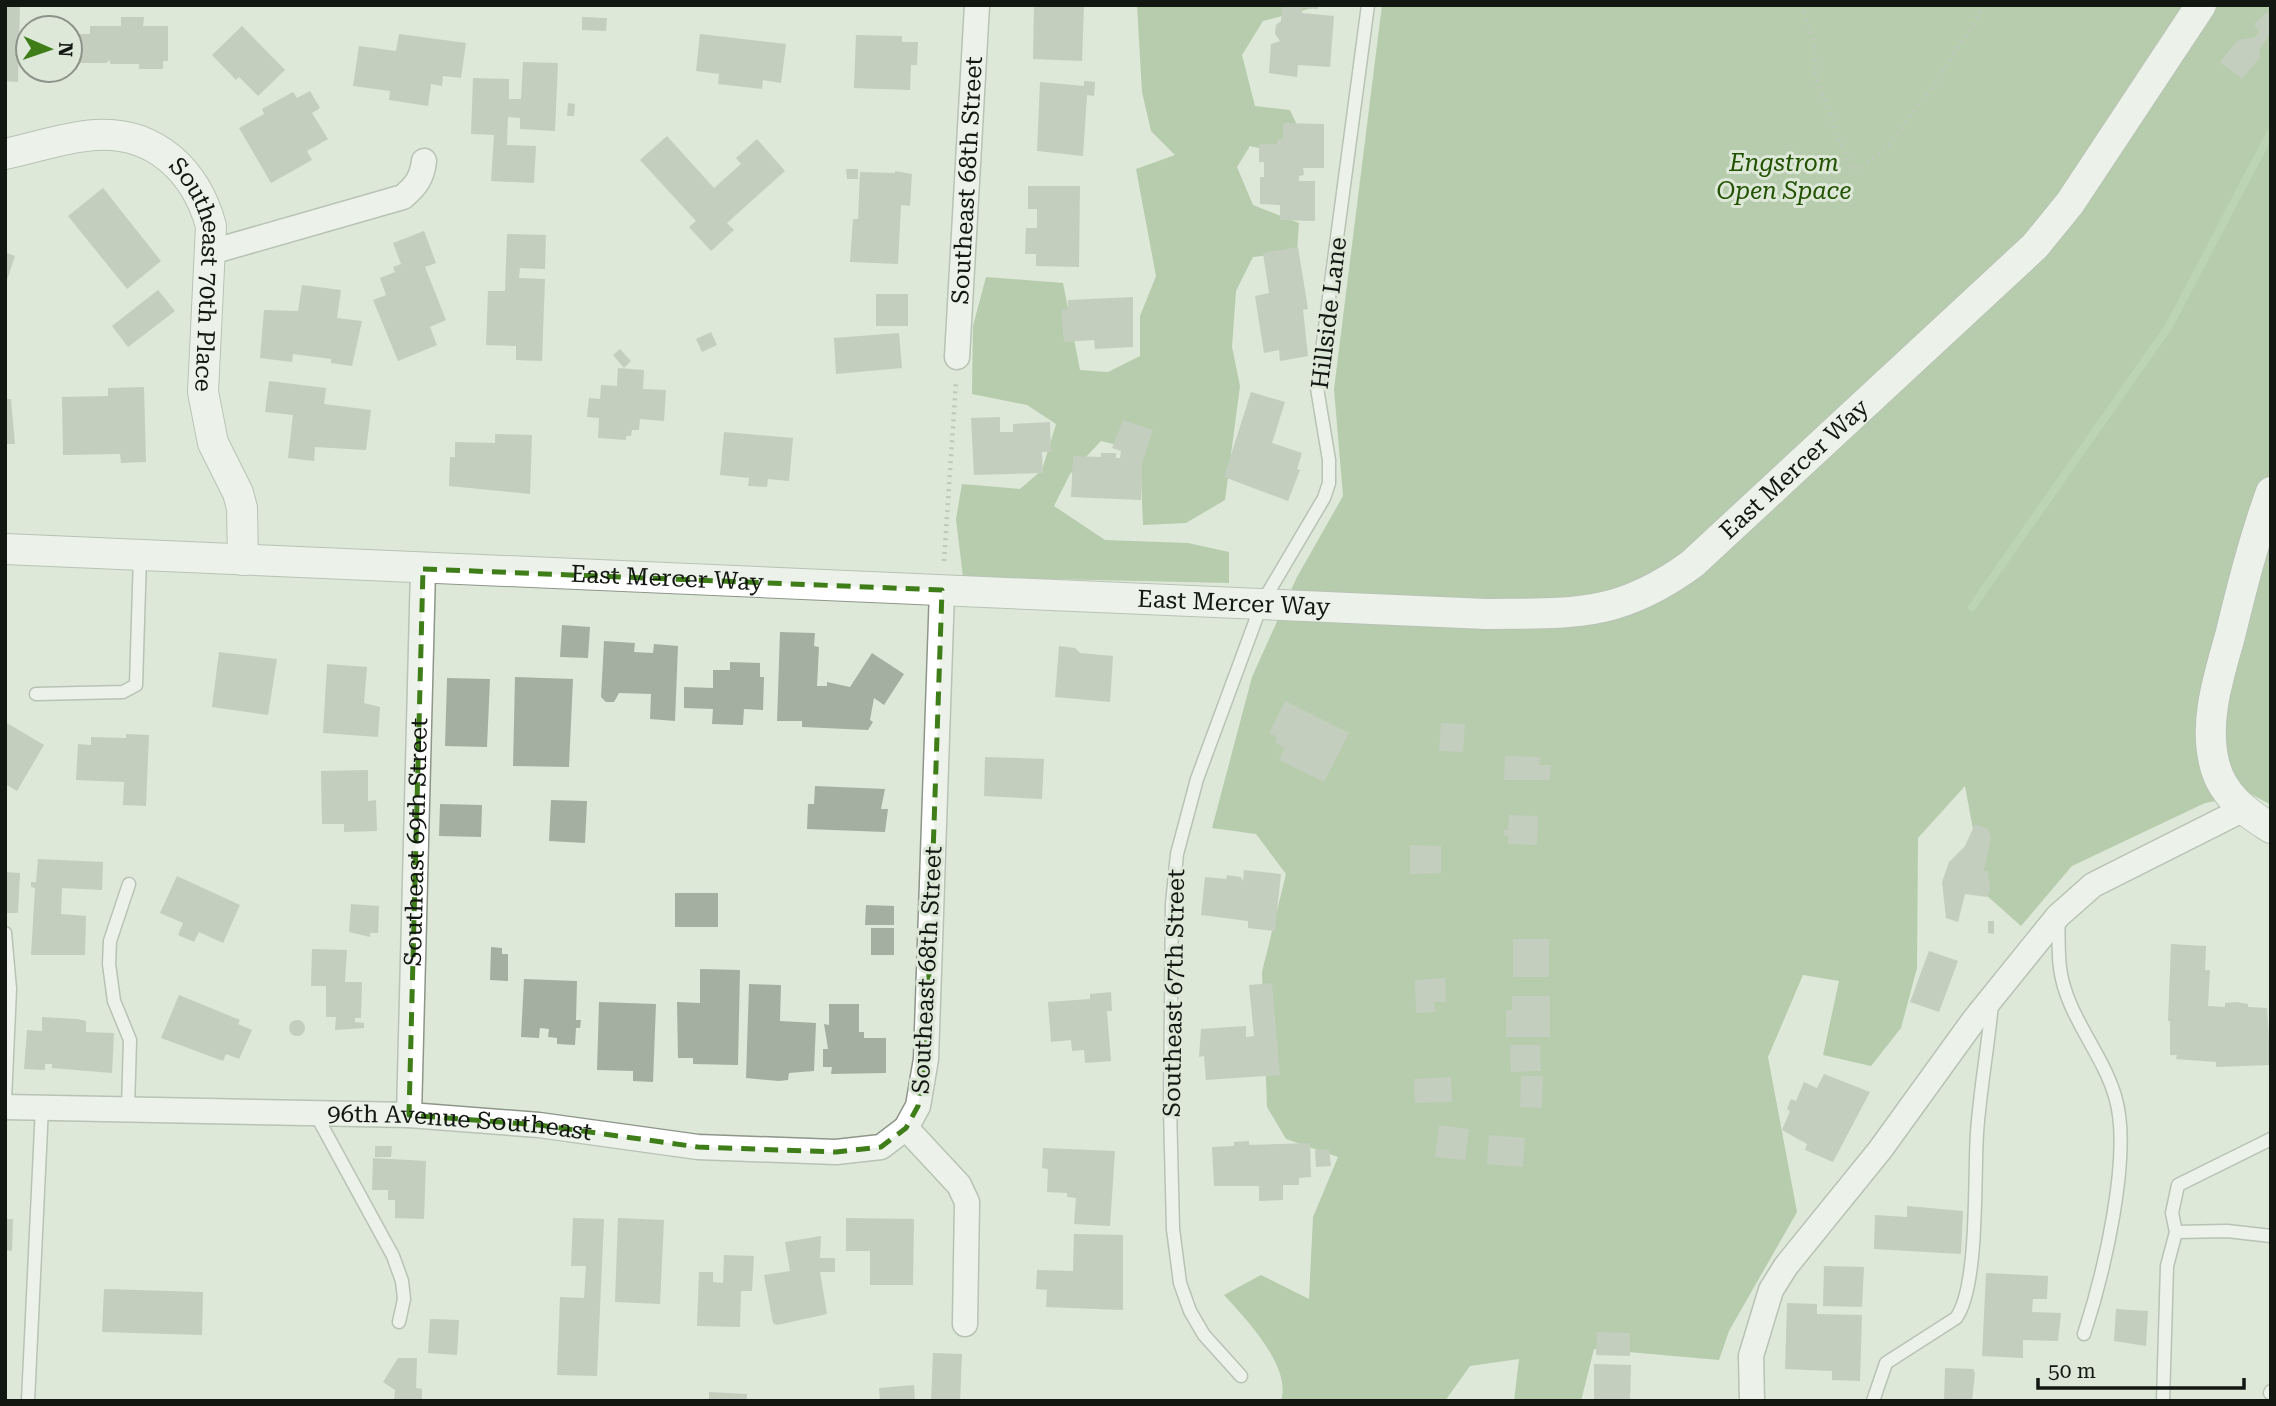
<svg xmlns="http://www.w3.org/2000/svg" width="2276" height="1406" viewBox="0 0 2276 1406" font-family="'Roboto Serif',serif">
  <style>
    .forest { fill: #87ac76 }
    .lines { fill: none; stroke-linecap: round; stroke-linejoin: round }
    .stream { stroke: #96bc86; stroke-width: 8 }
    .building { fill: #a5afa1 }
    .service-casing { stroke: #8d9689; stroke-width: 15 }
    .minor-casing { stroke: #8d9689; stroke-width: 27 }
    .tertiary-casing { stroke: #8d9689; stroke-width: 32 }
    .path { stroke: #9ba498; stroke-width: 4.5; stroke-dasharray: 2 5; stroke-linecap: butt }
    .service { stroke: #fff; stroke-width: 12 }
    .minor { stroke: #fff; stroke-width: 24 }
    .tertiary { stroke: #fff; stroke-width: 30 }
    .marked { fill: none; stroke: #3f7d19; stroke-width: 5; stroke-dasharray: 14 9; stroke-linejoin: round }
    .labels { text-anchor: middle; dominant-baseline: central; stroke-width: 6; stroke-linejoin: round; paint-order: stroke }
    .park-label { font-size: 24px; font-style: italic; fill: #225100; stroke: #dde8d9 }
    .street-label { font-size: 24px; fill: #131712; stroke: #dde8d9 }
  </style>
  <rect width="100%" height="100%" fill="#dde8d9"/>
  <g class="forest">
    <polygon points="1137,5 1312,5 1312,8 1263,21 1242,55 1255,106 1290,110 1303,138 1291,156 1250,146 1237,167 1253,205 1299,223 1297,252 1253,257 1236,291 1232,347 1240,386 1225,500 1186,523 1143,525 1140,451 1101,441 1070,474 1054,506 1105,540 1188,543 1229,552 1229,583 963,577 956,519 962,484 1020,489 1042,470 1056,424 1027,405 972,394 973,326 986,277 1063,283 1080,370 1108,372 1140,356 1140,316 1156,276 1136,169 1175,155 1151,131 1142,92"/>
    <path d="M1382,5H2271V805L2251,794L2205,803L2072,866L2021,926L1985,894L1965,786L1918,838L1917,968L1901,1028L1871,1066L1823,1055L1839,981L1803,975L1768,1057L1797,1212L1729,1331L1719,1360L1594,1349L1581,1401H1514L1519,1359L1470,1366L1445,1401H1281C1292,1367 1246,1319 1224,1295L1261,1275L1309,1299L1313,1217L1338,1157L1286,1139L1267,1107L1262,972L1286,874L1256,834L1212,828L1252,677L1297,577L1343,496L1334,389Z"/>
  </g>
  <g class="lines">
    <polyline class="stream" points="1972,607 2169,326 2271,132"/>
  </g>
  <g class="building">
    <polygon points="5,5 20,5 18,82 5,81"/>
    <polygon points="1034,5 1084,5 1082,61 1033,59"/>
    <polygon points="1282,5 1318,5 1318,9 1302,8 1302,13 1334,16 1330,67 1298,65 1297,77 1269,73 1271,44 1280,41 1275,34 1276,25 1281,21"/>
    <polygon points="2267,12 2271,15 2271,33 2259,50 2260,57 2242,79 2220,62 2238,40 2255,37 2259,32 2254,24"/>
    <polygon points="121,17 144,17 143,26 168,26 168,61 163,61 163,69 139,69 139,64 110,64 110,60 106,63 70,63 70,34 90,34 90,26 121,26"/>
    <polygon points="582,17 607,18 606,31 582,30"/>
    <polygon points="242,26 285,70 258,96 239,77 236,80 212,55"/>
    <polygon points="399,34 466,43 461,78 443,76 442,86 431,84 428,106 389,100 390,91 353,86 359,46 396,51"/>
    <polygon points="700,34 786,44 781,83 763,80 762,89 718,84 719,74 696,71"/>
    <polygon points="856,35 902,36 902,42 918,42 917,65 911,65 910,90 854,88"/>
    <polygon points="523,62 558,63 555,131 520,129 520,118 508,117 507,145 536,146 534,183 491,181 494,135 471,134 473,78 509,79 509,99 521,99"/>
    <polygon points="1084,81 1095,82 1094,96 1087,95 1083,156 1037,151 1040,82 1084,86"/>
    <polygon points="310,91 320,108 312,113 328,139 307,151 312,160 271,183 239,128 264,114 262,109 293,92 297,98"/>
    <polygon points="568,103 575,104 574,116 567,116"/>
    <polygon points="1283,123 1324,124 1324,168 1303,168 1304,175 1299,176 1299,181 1315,181 1315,221 1280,220 1280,205 1260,204 1260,177 1264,177 1264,162 1259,162 1259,144 1277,144 1278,139 1283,139"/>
    <polygon points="667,136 714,188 741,164 736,158 757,139 785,171 727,223 734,230 711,251 689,227 696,221 640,160"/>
    <polygon points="846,169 858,169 858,179 847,179"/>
    <polygon points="895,171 912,174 910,206 901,205 898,264 850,262 853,219 858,219 860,172 895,173"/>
    <polygon points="1028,186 1080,186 1079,267 1036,266 1036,254 1025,254 1026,228 1037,228 1037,209 1028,209"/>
    <polygon points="103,188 161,261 127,289 68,216"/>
    <polygon points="424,231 436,263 425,267 446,320 430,327 437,345 398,361 373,300 386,295 380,278 395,272 393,267 401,264 393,243"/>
    <polygon points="507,234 546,235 545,269 520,268 519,278 545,279 542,361 516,360 516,346 486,345 488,291 505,291"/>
    <polygon points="1298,247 1308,309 1303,310 1308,356 1280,361 1279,350 1264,353 1255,296 1269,293 1263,253"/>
    <polygon points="5,252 15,256 6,283 5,283"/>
    <polygon points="302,285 341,290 337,318 362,321 352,366 331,363 331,359 293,354 292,362 260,358 264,310 298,311"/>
    <polygon points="158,290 175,311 128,347 112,326"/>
    <rect x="876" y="294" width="32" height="32"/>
    <polygon points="1133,297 1133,347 1095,349 1094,340 1064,342 1061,310 1068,309 1068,300"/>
    <polygon points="711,332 717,345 702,352 696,339"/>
    <polygon points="899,333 902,368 836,374 834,338"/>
    <polygon points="620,349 631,361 624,368 613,355"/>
    <polygon points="618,368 644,370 643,389 666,390 664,421 640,419 639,430 632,430 631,436 626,436 626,440 598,438 599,418 587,417 589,398 600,399 601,385 617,386"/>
    <polygon points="269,381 326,388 324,404 371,410 366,450 315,447 314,461 288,458 293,415 265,412"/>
    <polygon points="144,387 146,462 121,463 120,454 63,455 62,397 108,396 108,388"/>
    <polygon points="1251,392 1285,402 1272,443 1302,453 1297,469 1300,470 1288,501 1224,477"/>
    <polygon points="5,399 11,399 15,444 5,444"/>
    <polygon points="1000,417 1000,432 1013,432 1013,424 1050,422 1051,452 1042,452 1043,473 974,475 971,418"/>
    <polygon points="1123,420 1153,430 1142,464 1141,500 1071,497 1073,456 1101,457 1101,453 1116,453 1116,458 1120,458 1121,451 1112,448"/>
    <polygon points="724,432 793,438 789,481 768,479 767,487 748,486 749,478 720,475"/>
    <polygon points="495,434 532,435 530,494 449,486 450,457 455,457 455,442 495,443"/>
    <polygon points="562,625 590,627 588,658 560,657"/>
    <polygon points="780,632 815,633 814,646 819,647 817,686 827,686 827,682 850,687 872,653 904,674 884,705 874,698 870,720 873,722 868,730 802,727 802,721 777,721"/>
    <polygon points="604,641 635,643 634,652 653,653 654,644 678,646 675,721 650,719 651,694 619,693 614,702 606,702 601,697"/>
    <polygon points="1059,646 1075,648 1080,653 1113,656 1110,702 1055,697"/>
    <polygon points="219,652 277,659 268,715 212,707"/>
    <polygon points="730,662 760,663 760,677 764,677 763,710 744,709 743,725 712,724 713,709 684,708 684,687 713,688 713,670 730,670"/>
    <polygon points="327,664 367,667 364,703 380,707 378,737 323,733"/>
    <polygon points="515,677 573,679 569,767 513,766"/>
    <polygon points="447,678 490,679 487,747 445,746"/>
    <polygon points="1285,701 1349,733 1324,782 1279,760 1284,748 1275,742 1277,737 1269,733"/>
    <polygon points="5,722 44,745 17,791 5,784"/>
    <polygon points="1441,723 1465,724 1463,752 1439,751"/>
    <polygon points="126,734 149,735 146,806 123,805 124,782 76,780 78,744 91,745 91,737 126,738"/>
    <polygon points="1505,756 1540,757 1539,765 1551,765 1550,780 1504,780"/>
    <polygon points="985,757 1044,759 1042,799 984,796"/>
    <polygon points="368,770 368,801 376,800 377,831 344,832 344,824 322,824 321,771"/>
    <polygon points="815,786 885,789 881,809 888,809 885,832 807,829 808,804 814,804"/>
    <polygon points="551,800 587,801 585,843 549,841"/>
    <polygon points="440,804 482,805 481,837 439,836"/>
    <polygon points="1509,815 1538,816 1537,845 1508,844 1508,836 1504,836 1504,830 1508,830"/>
    <polygon points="1975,824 1988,829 1991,838 1984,871 1988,871 1990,890 1987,897 1965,894 1958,922 1946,918 1942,882 1949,862 1965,846"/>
    <polygon points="1410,845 1441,846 1441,873 1410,874"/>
    <polygon points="38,859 103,862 102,890 62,888 61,914 86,916 85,955 31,955 35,888 31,887 31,882 36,882"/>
    <polygon points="1244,870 1281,874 1275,931 1248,928 1248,921 1201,915 1205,877 1226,879 1227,875 1241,877 1243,881"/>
    <polygon points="5,872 20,873 18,913 5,913"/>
    <polygon points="177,876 240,905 223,943 199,932 194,942 178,935 183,923 160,913"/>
    <rect x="675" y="893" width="43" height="34"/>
    <polygon points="351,904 379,906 378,933 370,933 370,937 349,932"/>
    <polygon points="866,905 894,906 894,925 865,925"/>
    <polygon points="1988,921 1994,921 1994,934 1988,933"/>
    <rect x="871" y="928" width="23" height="27"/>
    <rect x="1513" y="939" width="36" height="38"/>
    <polygon points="2171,944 2206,946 2205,970 2210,970 2208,1006 2225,1007 2225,1003 2237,1002 2248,1004 2248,1007 2267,1008 2271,1065 2216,1067 2216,1062 2176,1059 2177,1055 2170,1055 2170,1021 2168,1021"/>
    <polygon points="491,947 502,948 502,954 508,954 508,981 490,980"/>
    <polygon points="312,949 347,950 345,982 362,982 361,1018 355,1018 355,1022 364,1023 364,1028 335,1030 336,1017 326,1017 326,986 311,986"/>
    <polygon points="1929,951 1958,961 1939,1012 1910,1002"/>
    <polygon points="700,969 740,970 738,1065 693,1064 693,1058 678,1058 677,1002 700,1003"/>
    <polygon points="1445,978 1446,1002 1434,1002 1435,1012 1416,1013 1415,980"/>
    <polygon points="524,979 577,981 576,1020 581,1020 580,1028 576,1028 575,1045 557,1044 557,1038 548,1037 549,1029 540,1028 539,1038 521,1037"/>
    <polygon points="1272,983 1280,1075 1206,1080 1204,1056 1199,1057 1201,1029 1246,1026 1246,1037 1254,1036 1249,985"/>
    <polygon points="749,984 781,985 780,1021 816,1023 814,1071 789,1073 788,1080 779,1081 746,1078"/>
    <polygon points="1111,992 1112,1011 1107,1011 1111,1061 1085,1063 1084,1050 1072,1051 1071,1040 1051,1042 1048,1002 1090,999 1090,994"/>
    <polygon points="179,995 240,1020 238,1024 252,1030 239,1059 226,1054 223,1061 161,1038"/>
    <polygon points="1512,996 1550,996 1550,1037 1506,1037 1506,1010 1512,1010"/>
    <polygon points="599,1002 656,1004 653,1082 633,1081 633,1071 597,1070"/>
    <polygon points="829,1004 859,1004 859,1032 864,1032 864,1038 886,1038 886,1073 831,1074 832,1067 823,1067 823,1049 828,1049 824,1024 829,1025"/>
    <polygon points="42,1017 77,1019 86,1021 86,1032 114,1033 112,1073 52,1068 52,1064 45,1064 45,1070 24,1069 27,1030 42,1031"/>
    <circle cx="297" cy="1028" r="8"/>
    <polygon points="1510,1045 1540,1045 1541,1071 1511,1072"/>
    <polygon points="1824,1074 1870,1092 1833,1162 1805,1150 1807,1144 1782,1130 1790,1111 1787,1109 1791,1099 1796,1101 1804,1082 1817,1088"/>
    <polygon points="1521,1076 1543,1076 1542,1108 1520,1107"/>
    <polygon points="1451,1077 1452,1102 1415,1103 1414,1079"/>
    <polygon points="1439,1125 1469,1129 1465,1160 1435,1157"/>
    <polygon points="1489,1135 1525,1138 1523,1167 1487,1164"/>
    <polygon points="1249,1141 1249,1145 1310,1143 1311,1177 1299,1178 1299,1185 1283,1185 1283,1200 1259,1201 1259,1186 1214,1186 1212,1147 1234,1146 1234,1142"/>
    <polygon points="375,1146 392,1146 391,1157 375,1157"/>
    <polygon points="1043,1148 1115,1151 1110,1226 1074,1224 1076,1198 1067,1197 1067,1193 1047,1192 1048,1169 1042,1168"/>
    <polygon points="1329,1149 1331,1166 1316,1167 1315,1150"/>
    <polygon points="373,1158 426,1161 424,1219 395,1218 395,1200 388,1200 388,1190 372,1190"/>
    <polygon points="1907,1206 1963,1211 1961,1254 1874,1249 1875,1215 1907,1217"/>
    <polygon points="573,1218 604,1219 597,1376 557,1375 560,1297 584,1298 586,1266 571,1266"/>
    <polygon points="618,1218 664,1220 660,1304 615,1302"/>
    <polygon points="846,1218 914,1219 913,1285 870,1285 870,1251 846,1251"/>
    <polygon points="5,1219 13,1219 12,1251 5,1250"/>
    <polygon points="1074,1234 1123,1235 1123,1310 1046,1307 1047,1290 1036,1289 1037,1270 1073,1271"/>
    <polygon points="821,1236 820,1258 835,1258 835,1272 820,1272 827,1314 777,1325 773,1323 764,1275 790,1271 785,1242"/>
    <polygon points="724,1255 754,1256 752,1291 741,1291 740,1327 697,1326 699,1272 713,1272 713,1282 723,1283"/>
    <polygon points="1824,1266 1864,1267 1862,1307 1823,1306"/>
    <polygon points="1986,1273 2048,1276 2047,1299 2033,1299 2032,1312 2061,1313 2058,1341 2023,1340 2023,1358 1982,1356"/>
    <polygon points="104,1289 203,1292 202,1335 102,1332"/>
    <polygon points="1787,1303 1817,1304 1817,1314 1862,1315 1860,1381 1832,1380 1832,1371 1785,1369"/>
    <polygon points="2116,1309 2148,1311 2146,1346 2114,1341"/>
    <polygon points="430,1319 459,1320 457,1355 428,1353"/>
    <polygon points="1597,1332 1630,1333 1630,1356 1596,1355"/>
    <polygon points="933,1353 962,1354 960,1401 931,1401"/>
    <polygon points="398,1358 417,1358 416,1388 422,1389 422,1401 394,1401 395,1390 383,1382"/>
    <polygon points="1594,1364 1631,1365 1630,1401 1594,1401"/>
    <polygon points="1945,1368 1973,1369 1975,1373 1972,1401 1944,1401"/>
    <polygon points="914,1385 915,1401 880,1401 879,1388"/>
    <polygon points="709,1392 747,1394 747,1401 709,1401"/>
  </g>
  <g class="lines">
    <g class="service-casing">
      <g id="service">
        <polyline points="36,694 123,692 136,685 140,556"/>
        <path d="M2058,920C2059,936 2058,953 2060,968C2066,1015 2102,1052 2115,1096C2133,1154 2103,1276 2084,1334"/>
        <polyline points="5,1100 10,989 5,933"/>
        <polyline points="128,1109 130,1040 114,1001 109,964 110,941 129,884"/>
        <polyline points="315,1113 393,1256 402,1281 404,1299 399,1322"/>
        <polyline points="2176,1232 2227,1231 2271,1236"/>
        <polyline points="1241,1376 1204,1335 1190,1311 1180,1283 1173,1229 1170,1107 1172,904 1177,854 1197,779 1262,603 1324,498 1329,483 1329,460 1317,388 1368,5"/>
        <polyline points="2270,1393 2271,1391"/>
        <polyline points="28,1401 42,1107"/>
        <path d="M1873,1401L1886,1363L1956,1318C1979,1287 1974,1176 1977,1133C1980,1090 1988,1047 1992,1004"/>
        <polyline points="2163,1401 2167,1266 2176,1232 2172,1213 2178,1185 2271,1139"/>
      </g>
    </g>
    <g class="minor-casing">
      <g id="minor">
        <path d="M211,252L403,197C416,186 422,178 424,161"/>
        <path id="s1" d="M957,357L977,5"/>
        <polyline points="942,590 926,1059 918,1106 906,1128 959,1185 967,1202 965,1324"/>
        <path id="s2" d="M5,1107L409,1115L539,1125L698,1147L836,1152L881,1147L906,1128"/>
        <path id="s3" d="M409,1115L423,569"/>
        <polyline points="1752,1401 1751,1356 1771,1290 1786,1266 1880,1150 1974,1020 2058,916 2093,885 2242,810"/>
      </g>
    </g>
    <g class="tertiary-casing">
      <g id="tertiary">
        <path id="s4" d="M5,154C35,148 64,137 95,135C155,131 196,171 211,226L203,392L213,443L238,493L242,508L243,560"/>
        <path d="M2271,492C2254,539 2242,587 2230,636C2219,676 2204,720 2214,762C2221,794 2245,812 2271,828"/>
        <path id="s5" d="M5,549L1486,614C1574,613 1618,618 1692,564L2035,246L2070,203L2201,5"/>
      </g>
    </g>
    <g class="path">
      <polyline points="1802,5 1814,42 1816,78 1850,167 1861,168 1888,146 1932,88 1985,5"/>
      <polyline points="944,561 956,382"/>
    </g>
    <use href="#service" class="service"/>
    <use href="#minor" class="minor"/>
    <use href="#tertiary" class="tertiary"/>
  </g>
  <path d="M0 0H2276V1406H0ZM423,569L942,590L926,1059L918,1106L906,1128L881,1147L836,1152L698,1147L539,1125L409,1115Z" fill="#dde8d9" fill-opacity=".55" fill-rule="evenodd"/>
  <path class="marked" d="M423,569L942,590L926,1059L918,1106L906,1128L881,1147L836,1152L698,1147L539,1125L409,1115Z"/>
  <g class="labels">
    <g class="park-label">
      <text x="1784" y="163">Engstrom<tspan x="1784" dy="28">Open Space</tspan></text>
    </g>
    <g class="street-label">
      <text stroke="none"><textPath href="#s1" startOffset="177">Southeast 68th Street</textPath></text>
      <text stroke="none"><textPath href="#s4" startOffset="298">Southeast 70th Place</textPath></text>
      <text transform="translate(1329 313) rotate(-83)">Hillside Lane</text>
      <text stroke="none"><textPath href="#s5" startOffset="1839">East Mercer Way</textPath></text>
      <text stroke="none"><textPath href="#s5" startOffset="663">East Mercer Way</textPath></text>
      <text stroke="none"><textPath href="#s5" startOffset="1230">East Mercer Way</textPath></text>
      <text stroke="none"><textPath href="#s3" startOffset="273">Southeast 69th Street</textPath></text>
      <text transform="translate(927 970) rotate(-87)">Southeast 68th Street</text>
      <text transform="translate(1174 993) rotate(-89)">Southeast 67th Street</text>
      <text stroke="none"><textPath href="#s2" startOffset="455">96th Avenue Southeast</textPath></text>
    </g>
  </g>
  <rect width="2276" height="1406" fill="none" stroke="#131712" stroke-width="14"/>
  <g transform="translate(49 49) rotate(92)"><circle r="33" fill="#dde8d9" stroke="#8c9489" stroke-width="2"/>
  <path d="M0-5L12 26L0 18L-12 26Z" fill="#3f7d19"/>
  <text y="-10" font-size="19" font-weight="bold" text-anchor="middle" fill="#131712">N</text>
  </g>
  <path d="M2038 1378v10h206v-10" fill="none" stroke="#131712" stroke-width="3.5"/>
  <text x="2048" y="1378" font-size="21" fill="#131712" stroke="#dde8d9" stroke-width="5" paint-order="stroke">50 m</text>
</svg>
